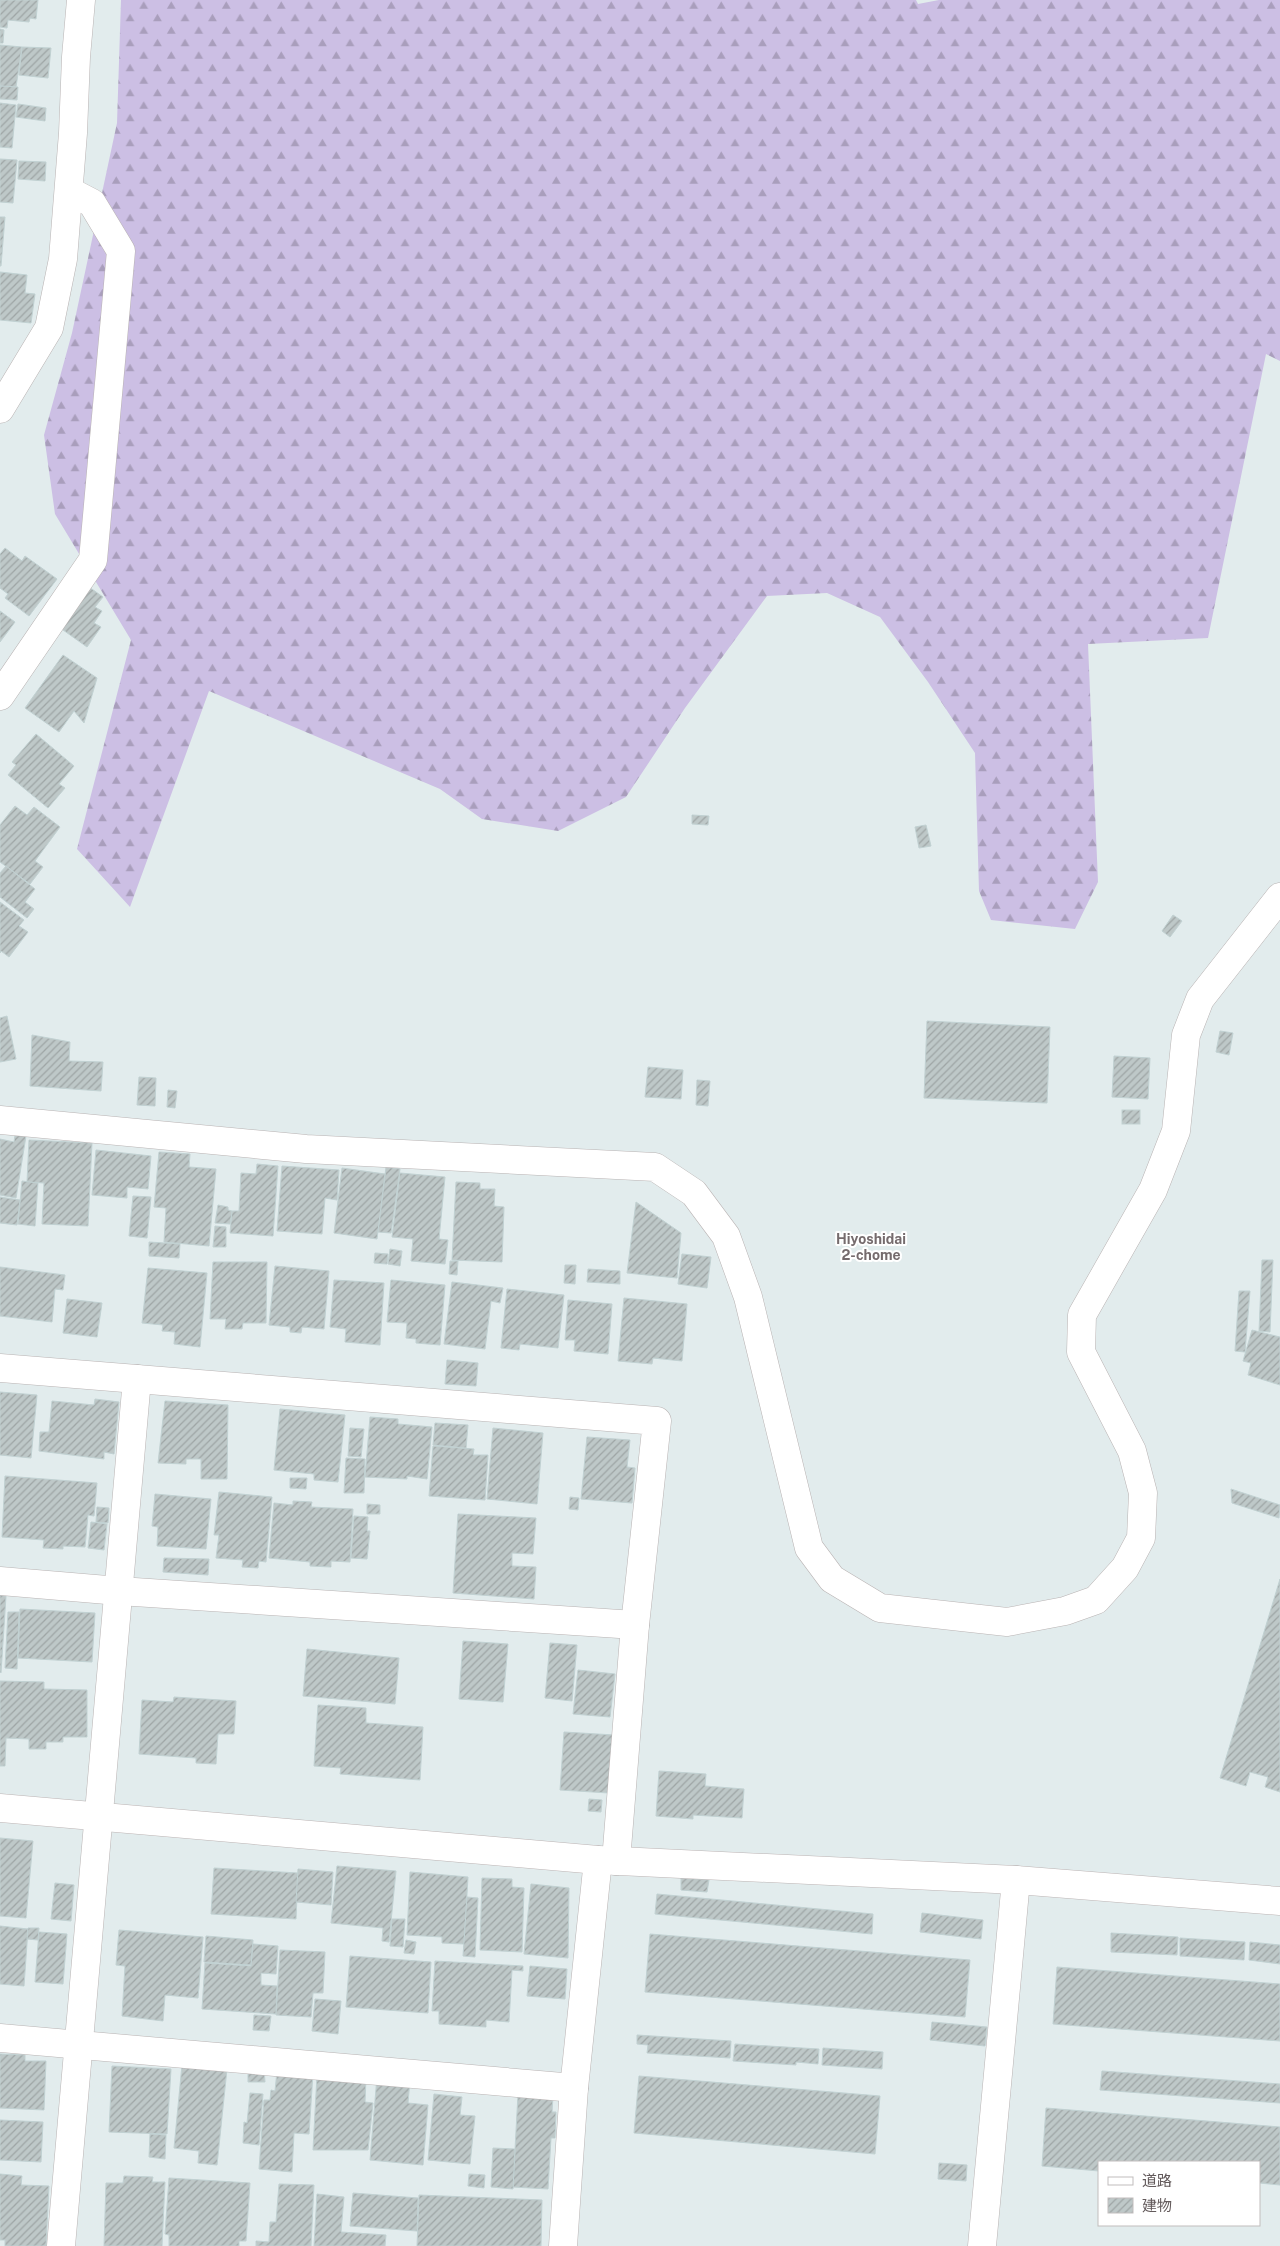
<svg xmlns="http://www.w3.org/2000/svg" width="1280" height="2246" viewBox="0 0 1280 2246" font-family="'Public Sans','Noto Sans JP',sans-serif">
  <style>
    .forest { fill: url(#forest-firs) }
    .building { fill: url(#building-hatch); stroke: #c1d1d2 }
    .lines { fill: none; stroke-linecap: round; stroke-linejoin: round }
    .street-casing { stroke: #b9b3b3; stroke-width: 29 }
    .secondary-casing { stroke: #bcb4b4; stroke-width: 29 }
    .street { stroke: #fff; stroke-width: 28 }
    .secondary { stroke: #fff; stroke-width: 28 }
    .labels { text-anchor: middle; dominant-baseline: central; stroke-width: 4; stroke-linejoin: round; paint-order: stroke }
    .neighbourhood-label { font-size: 14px; font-weight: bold; fill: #756b6d; stroke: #fff }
  </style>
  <defs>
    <pattern id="forest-firs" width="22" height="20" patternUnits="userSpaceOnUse" patternTransform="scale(1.25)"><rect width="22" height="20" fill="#ccbfe4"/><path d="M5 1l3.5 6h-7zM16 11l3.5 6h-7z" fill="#a99ebc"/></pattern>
    <pattern id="building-hatch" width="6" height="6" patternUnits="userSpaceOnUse" patternTransform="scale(1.25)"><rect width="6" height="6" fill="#bec8c8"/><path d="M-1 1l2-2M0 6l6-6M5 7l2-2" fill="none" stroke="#9ea5a5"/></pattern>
  </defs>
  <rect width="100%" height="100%" fill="#e2eced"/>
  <polygon class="forest" points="121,0 916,0 918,4 939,0 1280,0 1280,361 1266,354 1208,638 1088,644 1098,882 1075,929 991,920 979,891 975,753 928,682 880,617 827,593 767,596 685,708 626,797 558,831 482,819 440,789 209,691 130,907 77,849 131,640 55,514 44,435 72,333 117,123"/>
  <g class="building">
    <polygon points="0,0 38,0 36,19 30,18 29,22 8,20 7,28 0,27"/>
    <polygon points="0,29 4,30 3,43 0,43"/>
    <polygon points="0,45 22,47 16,87 0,86"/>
    <polygon points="22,47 51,48 48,78 19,75"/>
    <polygon points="0,86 18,87 17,100 0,99"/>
    <polygon points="0,103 16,105 12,148 0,147"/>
    <polygon points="18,104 46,108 45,121 16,117"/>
    <polygon points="0,159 17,160 13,203 0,202"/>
    <polygon points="19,161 46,162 45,181 18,179"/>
    <polygon points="0,217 5,217 1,266 0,266"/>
    <polygon points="0,272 27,275 25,293 35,294 31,323 0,320"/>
    <polygon points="5,548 22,561 25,556 57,579 29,616 5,598 8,594 0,588 0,554"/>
    <polygon points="78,579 103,597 95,607 102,611 94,623 101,627 87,647 49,620"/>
    <polygon points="0,611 15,622 0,642"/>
    <polygon points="63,655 97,678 84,723 74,711 59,732 25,708"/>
    <polygon points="36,734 74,766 59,784 65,788 48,808 8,775 16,765 12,762"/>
    <polygon points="15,806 27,815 34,807 60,827 35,861 43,867 30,884 0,862 0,825"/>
    <polygon points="692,815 709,816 708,825 692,824"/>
    <polygon points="926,825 931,846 919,848 915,827"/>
    <polygon points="6,866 35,889 25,902 34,909 27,918 0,897 0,873"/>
    <polygon points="0,902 24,920 19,926 28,932 9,957 1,951 0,953"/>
    <polygon points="1173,915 1182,921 1170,937 1162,931"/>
    <polygon points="7,1016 16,1059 0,1062 0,1018"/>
    <polygon points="927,1021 1050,1027 1047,1103 924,1098"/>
    <polygon points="1220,1031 1233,1033 1229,1055 1216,1052"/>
    <polygon points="32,1035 70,1042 69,1061 103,1062 101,1091 30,1086"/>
    <polygon points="1114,1056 1150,1058 1148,1099 1112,1097"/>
    <polygon points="648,1067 683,1070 681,1099 645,1097"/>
    <polygon points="139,1077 156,1078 155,1106 137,1105"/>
    <polygon points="697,1080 710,1081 708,1106 696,1105"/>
    <polygon points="168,1090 177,1091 175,1108 167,1107"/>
    <rect x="1122" y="1110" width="18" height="14"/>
    <polygon points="15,1135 26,1136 16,1198 0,1195 0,1139 14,1142"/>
    <polygon points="29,1140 92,1143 88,1226 42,1224 44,1183 27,1182"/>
    <polygon points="96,1150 151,1156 148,1189 127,1187 127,1198 92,1195"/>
    <polygon points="159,1152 190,1154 189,1167 216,1169 209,1246 164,1242 166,1208 154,1207"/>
    <polygon points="257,1164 278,1166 273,1236 230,1233 232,1211 239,1211 241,1173 256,1174"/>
    <polygon points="282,1166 339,1170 337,1200 325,1198 322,1234 277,1231"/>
    <polygon points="386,1167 400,1169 391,1233 378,1232"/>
    <polygon points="342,1168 385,1174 377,1239 334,1233"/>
    <polygon points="400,1173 445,1177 439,1239 448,1240 445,1264 411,1261 413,1239 392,1237"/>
    <polygon points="22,1181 38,1183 35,1226 18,1224"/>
    <polygon points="456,1182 480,1183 480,1189 495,1189 494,1206 504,1207 502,1262 452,1260"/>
    <polygon points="133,1196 151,1197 147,1238 129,1236"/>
    <polygon points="0,1197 20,1200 17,1225 0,1223"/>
    <polygon points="636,1202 681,1233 677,1278 627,1273"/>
    <polygon points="218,1205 228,1207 228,1210 232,1211 230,1224 215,1223"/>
    <polygon points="215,1226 226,1227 226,1247 213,1247"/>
    <polygon points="149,1242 180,1244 179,1258 149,1256"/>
    <polygon points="390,1249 402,1251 400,1266 388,1264"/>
    <polygon points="375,1253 388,1254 387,1264 374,1263"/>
    <polygon points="682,1254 711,1257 707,1288 678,1284"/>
    <polygon points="1262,1260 1273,1260 1270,1332 1259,1331"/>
    <polygon points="450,1261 458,1261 457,1275 449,1274"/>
    <polygon points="213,1262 267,1262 266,1323 243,1323 242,1329 225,1329 226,1319 210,1319"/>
    <polygon points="565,1265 576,1265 575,1284 564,1283"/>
    <polygon points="275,1266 329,1271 324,1329 302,1327 301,1333 290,1332 290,1327 269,1325"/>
    <polygon points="0,1267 65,1275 63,1290 55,1289 52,1322 0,1316"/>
    <polygon points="148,1268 207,1273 200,1347 174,1344 175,1332 162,1331 163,1325 142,1323"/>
    <polygon points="588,1269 620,1271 620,1284 587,1282"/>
    <polygon points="334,1280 384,1283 380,1345 345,1342 346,1329 330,1327"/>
    <polygon points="391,1280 445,1285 440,1345 416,1343 416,1339 406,1338 407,1323 387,1322"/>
    <polygon points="452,1282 503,1288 500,1303 491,1301 485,1349 444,1344"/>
    <polygon points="507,1289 564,1295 558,1348 520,1344 519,1350 501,1348"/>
    <polygon points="1239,1291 1250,1291 1245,1352 1235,1351"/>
    <polygon points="624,1298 687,1304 682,1361 653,1358 652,1364 618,1361"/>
    <polygon points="67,1299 102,1303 97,1337 63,1333"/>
    <polygon points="568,1300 612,1304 608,1354 574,1351 575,1340 565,1340"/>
    <polygon points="1252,1330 1280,1337 1280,1385 1248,1375 1251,1363 1243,1361"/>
    <polygon points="447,1360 478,1363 476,1386 445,1384"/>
    <polygon points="0,1392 37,1395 31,1458 0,1455"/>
    <polygon points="95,1399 119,1402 114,1454 104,1452 104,1459 39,1451 40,1432 49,1432 52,1401 94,1405"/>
    <polygon points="165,1401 228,1405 227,1479 201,1479 201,1459 186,1459 186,1464 158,1463"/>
    <polygon points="280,1409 345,1415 338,1482 314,1480 314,1474 274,1470"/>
    <polygon points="370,1417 398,1419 398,1424 432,1427 427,1479 407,1476 407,1479 365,1477"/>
    <polygon points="435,1423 468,1425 466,1448 433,1445"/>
    <polygon points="350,1428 364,1429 361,1457 348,1456"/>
    <polygon points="493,1428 543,1433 537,1504 487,1499"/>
    <polygon points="587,1437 630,1440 627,1467 635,1468 632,1503 581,1499"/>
    <polygon points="433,1446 474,1449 473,1455 488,1455 485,1500 429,1496"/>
    <polygon points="346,1458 365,1459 364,1493 344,1493"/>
    <polygon points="5,1476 97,1483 94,1516 88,1515 85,1547 63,1546 63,1549 43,1548 44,1540 2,1537"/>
    <polygon points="290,1478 307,1478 306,1489 290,1488"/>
    <polygon points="1231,1489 1280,1505 1279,1518 1232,1503"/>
    <polygon points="219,1492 272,1497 266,1562 259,1561 258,1568 242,1567 243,1560 216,1558 219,1535 214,1535"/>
    <polygon points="155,1494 211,1499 206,1549 157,1546 158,1527 152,1526"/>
    <polygon points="570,1497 579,1498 578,1510 569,1509"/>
    <polygon points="293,1501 312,1502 311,1507 353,1509 350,1562 331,1561 331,1567 310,1566 310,1562 269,1558 274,1503 293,1505"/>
    <polygon points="367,1504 380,1505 380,1514 367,1514"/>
    <polygon points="97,1507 109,1508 108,1523 96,1522"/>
    <polygon points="458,1514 536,1518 533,1554 512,1553 512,1566 536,1567 534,1599 453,1593"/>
    <polygon points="354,1516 368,1517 367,1531 370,1531 367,1559 351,1558"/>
    <polygon points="91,1522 107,1524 104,1550 88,1548"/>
    <polygon points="164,1558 209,1559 208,1575 163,1572"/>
    <polygon points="1280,1579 1280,1792 1265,1787 1268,1777 1250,1772 1246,1786 1220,1778"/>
    <polygon points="0,1595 6,1596 1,1673 0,1672"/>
    <polygon points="20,1609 95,1613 92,1662 18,1658"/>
    <polygon points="8,1612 19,1612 17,1669 5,1668"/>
    <polygon points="463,1641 508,1644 503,1702 459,1699"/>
    <polygon points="550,1643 577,1645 572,1701 545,1698"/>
    <polygon points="307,1649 399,1658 395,1704 303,1696"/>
    <polygon points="578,1670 615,1674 610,1717 573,1714"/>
    <polygon points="0,1681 44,1682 44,1689 87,1690 87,1737 63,1737 63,1742 46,1742 46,1749 29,1749 29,1739 6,1738 5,1766 0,1766"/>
    <polygon points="174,1697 236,1701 234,1734 218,1734 216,1764 196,1763 196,1758 139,1754 142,1700 173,1702"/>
    <polygon points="318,1705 366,1708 366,1723 423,1727 420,1780 340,1774 341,1768 314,1766"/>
    <polygon points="564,1732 614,1735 609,1793 560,1790"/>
    <polygon points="659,1771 706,1774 705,1786 744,1789 742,1818 693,1815 693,1819 656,1816"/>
    <polygon points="589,1799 602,1800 601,1812 588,1811"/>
    <polygon points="0,1838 33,1841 26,1918 0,1916"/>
    <polygon points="337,1866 396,1871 389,1942 382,1941 383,1928 331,1923"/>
    <polygon points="214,1868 298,1873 296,1919 211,1914"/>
    <polygon points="298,1869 333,1872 331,1905 296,1902"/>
    <polygon points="410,1872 468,1877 464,1944 442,1943 442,1937 407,1935"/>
    <polygon points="482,1878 512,1879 512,1887 524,1888 522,1952 480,1950"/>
    <polygon points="681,1878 709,1880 707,1892 681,1890"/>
    <polygon points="55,1883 74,1885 71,1921 51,1919"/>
    <polygon points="531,1884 569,1888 568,1958 524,1954"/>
    <polygon points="657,1894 873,1914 872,1934 655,1914"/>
    <polygon points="467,1897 478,1898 475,1957 463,1956"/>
    <polygon points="922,1913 983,1920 981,1939 920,1932"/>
    <polygon points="392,1919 405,1919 403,1947 390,1946"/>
    <polygon points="0,1926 28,1929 24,1986 0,1984"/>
    <polygon points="28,1928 39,1928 38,1940 27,1939"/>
    <polygon points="119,1930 203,1937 198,1998 165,1995 163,2021 122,2016 125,1966 116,1965"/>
    <polygon points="39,1932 67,1934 63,1984 35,1982"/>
    <polygon points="1111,1933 1178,1937 1177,1955 1111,1952"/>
    <polygon points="650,1934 970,1960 965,2017 645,1992"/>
    <polygon points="206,1936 253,1940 251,1965 204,1962"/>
    <polygon points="1180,1938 1245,1942 1244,1960 1180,1956"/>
    <polygon points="406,1940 416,1942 414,1954 404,1953"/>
    <polygon points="1250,1942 1280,1945 1280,1964 1249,1960"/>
    <polygon points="253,1944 278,1946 276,1974 261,1973 261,1985 277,1986 276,2014 202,2009 205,1963 251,1966"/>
    <polygon points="280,1950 325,1952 323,1993 313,1993 311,2017 276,2015"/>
    <polygon points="350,1956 431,1962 428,2013 346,2007"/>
    <polygon points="435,1961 523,1966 523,1971 512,1970 509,2022 486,2020 486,2027 439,2024 439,2011 432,2011"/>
    <polygon points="530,1966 567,1969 565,1999 527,1996"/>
    <polygon points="1057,1967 1280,1984 1280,2041 1053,2024"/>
    <polygon points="315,1999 341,2001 338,2034 312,2031"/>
    <polygon points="254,2015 271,2016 269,2031 253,2030"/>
    <polygon points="932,2022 987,2027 985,2046 930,2040"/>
    <polygon points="637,2035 731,2041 730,2058 647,2053 648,2045 637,2044"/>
    <polygon points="735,2044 819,2049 818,2064 796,2062 796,2065 733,2061"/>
    <polygon points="823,2048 883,2052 882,2069 822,2065"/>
    <polygon points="0,2054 25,2055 25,2061 46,2061 44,2110 0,2108"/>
    <polygon points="182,2065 227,2069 217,2165 198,2163 199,2151 174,2148"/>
    <polygon points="112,2066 171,2069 167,2134 109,2132"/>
    <polygon points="248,2067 264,2068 265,2082 248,2082"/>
    <polygon points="277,2071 313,2073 309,2134 294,2133 292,2172 259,2169 264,2100 270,2100 271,2090 275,2091"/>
    <polygon points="1102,2071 1280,2084 1280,2103 1100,2090"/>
    <polygon points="317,2075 366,2078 365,2102 373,2103 368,2150 313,2150"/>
    <polygon points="639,2076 880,2096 875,2154 634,2133"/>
    <polygon points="377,2077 410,2080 408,2103 428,2105 423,2165 370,2160"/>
    <polygon points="250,2093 263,2094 259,2145 243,2143 244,2122 247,2123"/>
    <polygon points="434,2094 462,2097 460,2115 475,2116 470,2164 428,2160"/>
    <polygon points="518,2094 553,2096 552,2112 556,2112 555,2138 551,2138 548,2189 513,2187"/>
    <polygon points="1046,2108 1280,2127 1280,2185 1259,2183 1259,2162 1099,2162 1099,2171 1042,2166"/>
    <polygon points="0,2120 43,2122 41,2162 0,2160"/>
    <polygon points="150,2134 166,2135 165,2159 149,2157"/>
    <polygon points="493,2148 515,2149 513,2189 491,2187"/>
    <polygon points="939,2163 967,2165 966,2181 938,2179"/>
    <polygon points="0,2174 22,2176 21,2185 49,2186 46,2246 5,2246 5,2240 0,2240"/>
    <polygon points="469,2174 485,2175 484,2188 468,2186"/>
    <polygon points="124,2176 153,2177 152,2182 165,2182 162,2246 104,2246 106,2183 123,2183"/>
    <polygon points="169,2178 250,2183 246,2241 239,2241 239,2246 169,2246 169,2235 165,2234"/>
    <polygon points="279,2184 314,2185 311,2246 256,2246 256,2241 269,2242 270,2222 276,2222"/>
    <polygon points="353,2193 418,2198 417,2231 350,2226"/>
    <polygon points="317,2194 344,2197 341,2232 386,2235 385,2246 314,2246"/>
    <polygon points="419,2195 542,2200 541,2246 417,2246"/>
  </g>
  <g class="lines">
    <g class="street-casing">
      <g id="street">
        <polyline points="0,409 49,328 63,259 73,133 76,57 81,0"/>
        <polyline points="0,696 93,560 121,251 92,203 69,191"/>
        <polyline points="0,1120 306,1149 655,1167 694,1193 726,1236 748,1297 809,1548 832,1579 880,1608 1007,1622 1065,1611 1096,1600 1125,1568 1141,1538 1143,1493 1132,1451 1081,1352 1082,1315 1153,1190 1176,1131 1186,1035 1200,999 1280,897"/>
        <polyline points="0,1368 657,1421 635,1625 616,1861"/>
        <polyline points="0,1581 119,1591 635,1625"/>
        <polyline points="0,2038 574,2088"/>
        <polyline points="61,2246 137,1379"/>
        <polyline points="563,2246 574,2088 598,1860"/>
        <polyline points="982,2246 1016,1880"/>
      </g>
    </g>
    <g class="secondary-casing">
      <polyline id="secondary" points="0,1808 598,1860 1016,1880 1280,1901"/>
    </g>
    <use href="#street" class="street"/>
    <use href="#secondary" class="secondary"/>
  </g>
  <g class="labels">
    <g class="neighbourhood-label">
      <text x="871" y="1239">Hiyoshidai<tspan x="871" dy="16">2-chome</tspan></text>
    </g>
  </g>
  <rect x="1098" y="2161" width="162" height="65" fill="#ffffff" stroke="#c1bdbd"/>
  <rect x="1108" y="2177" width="25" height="8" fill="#ffffff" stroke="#c1bdbd"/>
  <text x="1142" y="2186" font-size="15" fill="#635a5b">道路</text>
  <rect x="1108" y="2198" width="25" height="15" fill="url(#building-hatch)" stroke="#c1bdbd"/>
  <text x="1142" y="2211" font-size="15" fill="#635a5b">建物</text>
</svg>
